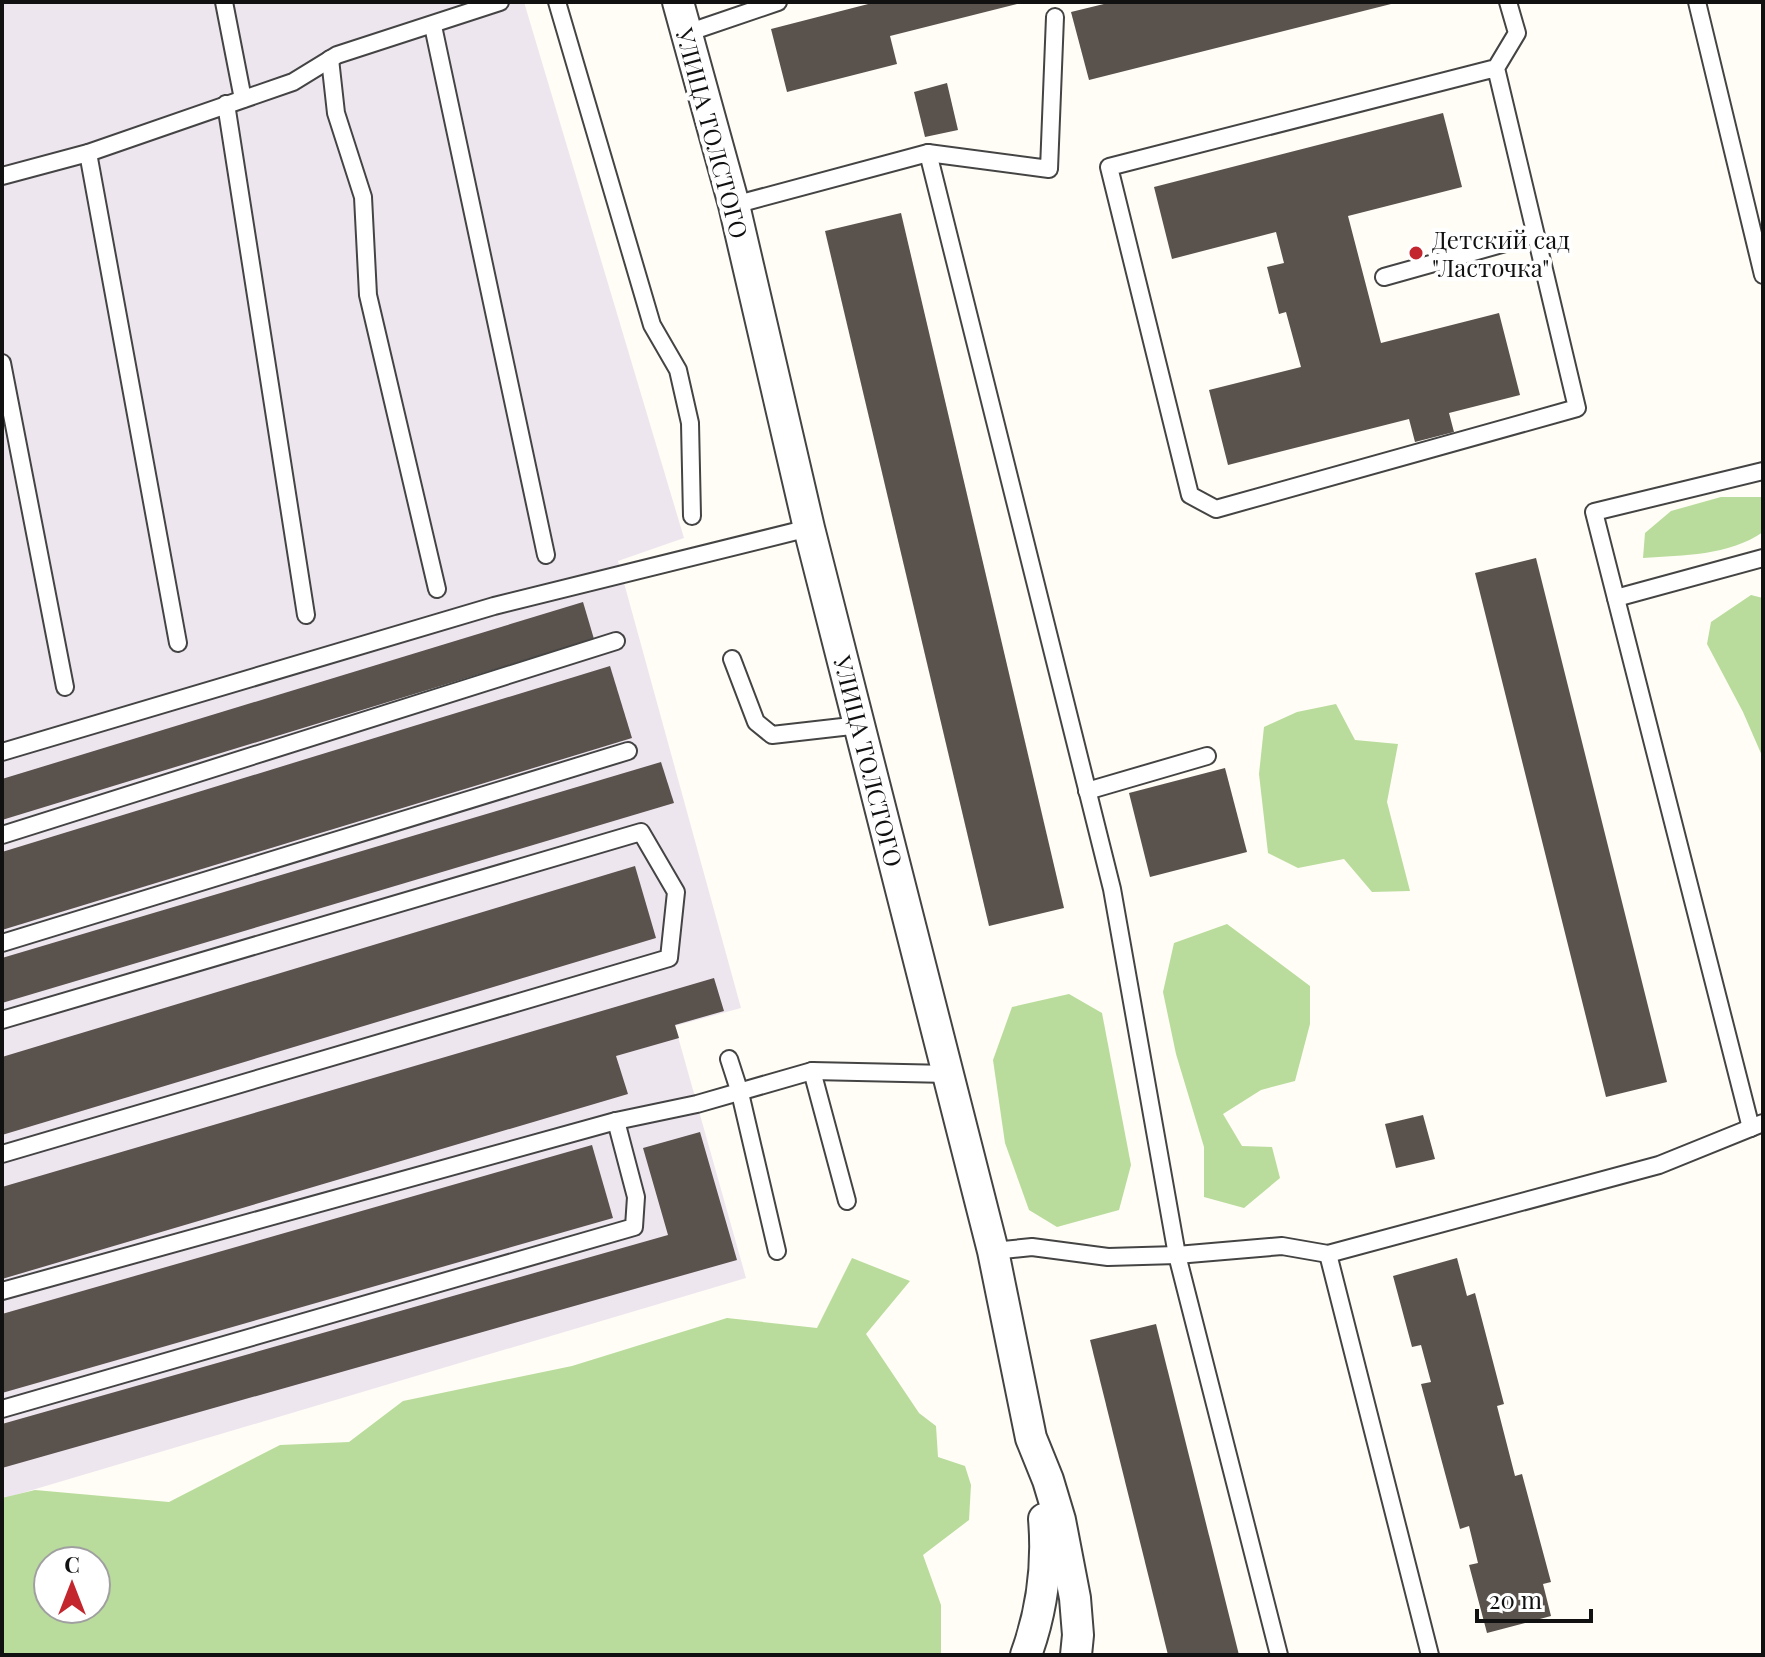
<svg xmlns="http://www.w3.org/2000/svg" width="1765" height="1657" viewBox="0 0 1765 1657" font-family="'Playfair Display',serif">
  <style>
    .industrial { fill: #eee6ef }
    .forest { fill: #b9dc9c; fill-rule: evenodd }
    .building { fill: #5a524d }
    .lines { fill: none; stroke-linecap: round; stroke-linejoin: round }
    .service-casing { stroke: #444; stroke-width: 20 }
    .minor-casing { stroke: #444; stroke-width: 34 }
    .service { stroke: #fff; stroke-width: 16 }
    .minor { stroke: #fff; stroke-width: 30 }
    .poi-dot { fill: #c4262e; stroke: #fff; stroke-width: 3 }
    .labels { text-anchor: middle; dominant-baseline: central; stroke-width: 8; stroke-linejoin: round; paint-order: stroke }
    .street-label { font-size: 24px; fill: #111; stroke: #fff }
    .poi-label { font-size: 24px; fill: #111; stroke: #fff; text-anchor: start }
  </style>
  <rect width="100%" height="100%" fill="#fffdf5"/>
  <polygon class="industrial" points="2,2 524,2 684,538 618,561 741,1008 675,1026 746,1278 2,1499"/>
  <g class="forest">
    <path d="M1721,497H1763V532C1728,556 1684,555 1643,558L1645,533L1671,511Z"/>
    <polygon points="1751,595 1763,598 1763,758 1743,712 1707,644 1711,622"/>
    <polygon points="1336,704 1355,740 1398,744 1387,802 1410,891 1372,892 1344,859 1298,868 1268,853 1259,774 1264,727 1297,712"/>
    <polygon points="1227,924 1310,986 1310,1024 1295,1081 1261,1090 1223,1114 1242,1146 1272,1147 1280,1178 1244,1208 1204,1197 1204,1147 1176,1054 1163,992 1174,943"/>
    <polygon points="1069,994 1102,1013 1131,1165 1119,1210 1057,1227 1029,1210 1005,1143 993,1060 1012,1007"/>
    <path d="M852,1258L910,1281L866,1334L919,1413L936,1426L938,1457L965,1466L971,1485L969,1520L923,1555L941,1605V1655H2V1498L35,1490L169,1502L280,1445L349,1442L403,1401L572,1366L727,1318L817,1328ZM96,1561V1609H48V1561Z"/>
  </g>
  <g class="building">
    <polygon points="876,2 1021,2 1021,3 890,36 897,64 787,92 771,29"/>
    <polygon points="1112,2 1395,2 1395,3 1089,80 1071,12"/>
    <polygon points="947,83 958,130 925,137 914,92"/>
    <polygon points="1443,113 1462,187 1348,216 1381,343 1499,313 1520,395 1449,413 1454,432 1415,442 1409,419 1228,465 1209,390 1301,367 1286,312 1279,314 1267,267 1284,263 1276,232 1172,259 1154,187"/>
    <polygon points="901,213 1064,908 989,926 825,231"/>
    <polygon points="1536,558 1667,1082 1606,1097 1475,573"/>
    <polygon points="583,602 594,639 2,820 2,779"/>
    <polygon points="610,666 632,738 2,930 2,852"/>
    <polygon points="661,762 674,803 2,1003 2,958"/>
    <polygon points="1225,768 1247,852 1150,877 1129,793"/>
    <polygon points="635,866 656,938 2,1135 2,1057"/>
    <polygon points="714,978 724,1011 675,1025 679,1038 616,1056 628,1094 2,1279 2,1187"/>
    <polygon points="1423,1115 1435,1159 1396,1168 1385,1124"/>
    <polygon points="700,1132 737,1260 2,1468 2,1424 668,1235 643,1148"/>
    <polygon points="592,1145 613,1218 2,1393 2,1314"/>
    <polygon points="1457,1258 1467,1296 1475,1293 1504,1404 1497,1406 1515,1476 1522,1474 1551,1582 1543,1584 1551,1616 1487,1633 1469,1565 1478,1563 1469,1526 1460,1529 1421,1384 1431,1382 1421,1345 1412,1347 1393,1276"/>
    <polygon points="1156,1324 1239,1655 1168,1655 1090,1340"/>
  </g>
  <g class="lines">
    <g class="service-casing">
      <g id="service">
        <polyline points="224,2 243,99"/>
        <polyline points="557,2 652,325 678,370 690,423 692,516"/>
        <polyline points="1697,2 1763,275"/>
        <polyline points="433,26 546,555"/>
        <polyline points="687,33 778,2"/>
        <polyline points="330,59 336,113 363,197 368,295 437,589"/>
        <polyline points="1496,68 1109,167 1190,495 1216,509 1577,408 1496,68 1517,33 1508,2"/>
        <polyline points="226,104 306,615"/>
        <polyline points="88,153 178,643"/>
        <polyline points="928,153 1112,889 1177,1255 1279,1655"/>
        <polyline points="2,176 88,153 293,82 337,55 500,2"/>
        <polyline points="734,205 928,153 1049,169 1055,17"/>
        <polyline points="1384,277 1534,235"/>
        <polyline points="2,363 65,687"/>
        <polyline points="1616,598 1763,558"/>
        <polyline points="732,659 756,722 772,735 860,725"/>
        <polyline points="2,752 494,606 809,528"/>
        <polyline points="1087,791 1207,756"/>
        <polyline points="2,835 616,641"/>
        <polyline points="2,943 628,751"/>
        <polyline points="2,1020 641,832 676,892 669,958 2,1154"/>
        <polyline points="729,1059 740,1093 777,1251"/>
        <polyline points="812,1071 847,1201"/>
        <polyline points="1751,1128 1594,512 1763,471"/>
        <polyline points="993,1251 1032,1247 1108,1257 1177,1255 1282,1246 1328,1254 1659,1165 1763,1123"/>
        <polyline points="1328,1254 1430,1655"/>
        <polyline points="2,1291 616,1121 697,1104 812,1071 949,1074"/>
        <polyline points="2,1409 634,1227 636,1197 616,1121"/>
      </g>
    </g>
    <g class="minor-casing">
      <g id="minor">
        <polyline points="678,2 734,205 809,528 993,1251 1031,1438 1048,1480 1060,1520 1075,1598 1078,1635 1076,1655"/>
        <path d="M1026,1655C1042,1611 1048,1566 1044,1519"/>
      </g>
    </g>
    <use href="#service" class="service"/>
    <use href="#minor" class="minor"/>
  </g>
  <circle class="poi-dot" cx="1416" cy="253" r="8"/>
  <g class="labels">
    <g class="street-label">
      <text transform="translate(713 133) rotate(75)">УЛИЦА ТОЛСТОГО</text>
      <text transform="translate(869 761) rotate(76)">УЛИЦА ТОЛСТОГО</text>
    </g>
    <g class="poi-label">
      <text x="1432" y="239">Детский сад<tspan x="1432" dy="28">"Ласточка"</tspan></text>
    </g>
  </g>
  <rect width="1765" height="1657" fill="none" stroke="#111111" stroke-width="8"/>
  <g transform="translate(72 1585)"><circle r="38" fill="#ffffff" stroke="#a0a0a0" stroke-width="2"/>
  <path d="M0-6L14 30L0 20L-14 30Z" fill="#c4262e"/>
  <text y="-12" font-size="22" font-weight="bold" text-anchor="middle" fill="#111111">С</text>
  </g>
  <path d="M1477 1609v12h114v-12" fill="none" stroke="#111111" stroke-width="4"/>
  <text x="1489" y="1609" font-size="24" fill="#111111" stroke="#ffffff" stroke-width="6" paint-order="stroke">20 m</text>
</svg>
